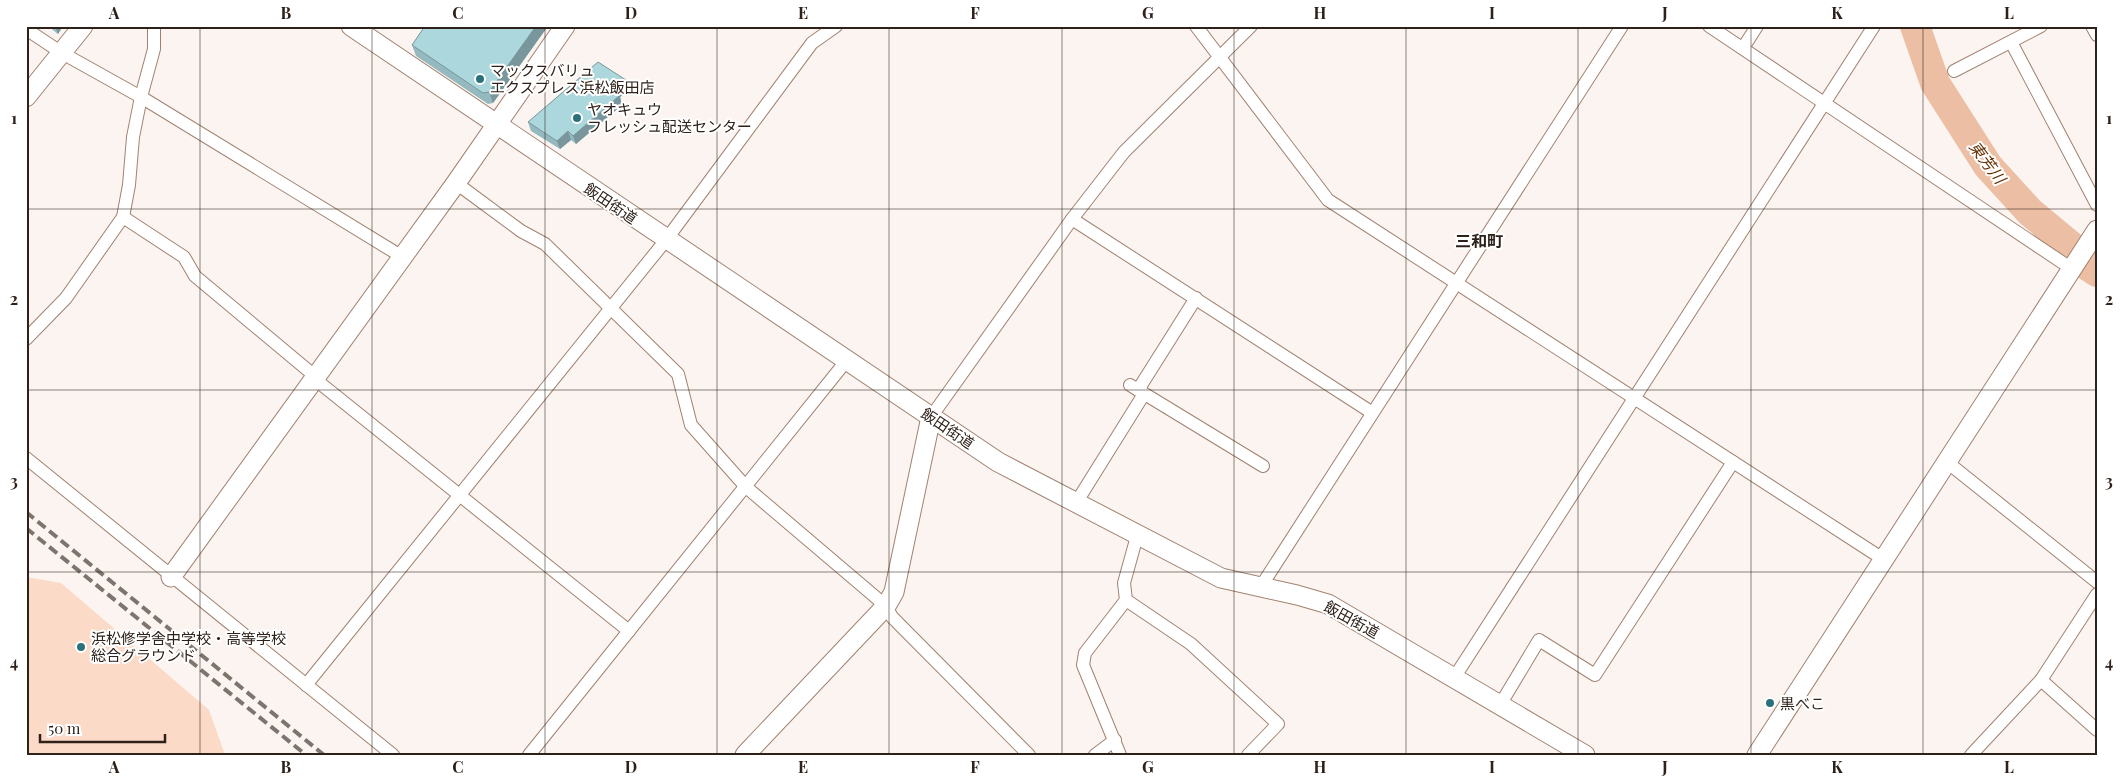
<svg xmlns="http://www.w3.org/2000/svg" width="2123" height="781" viewBox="0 0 2123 781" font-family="'Playfair Display','Noto Sans JP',serif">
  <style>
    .green { fill: #fbdac7 }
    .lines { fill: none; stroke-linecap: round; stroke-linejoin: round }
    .river { stroke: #ecbfa4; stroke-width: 30 }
    .street-casing { stroke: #a18270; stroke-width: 14 }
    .secondary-casing { stroke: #a18270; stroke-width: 21 }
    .street { stroke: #fff; stroke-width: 12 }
    .secondary { stroke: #fff; stroke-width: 19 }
    .rail { stroke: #7e746e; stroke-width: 4; stroke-dasharray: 10 5; stroke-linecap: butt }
    .wall { fill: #94b9be }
    .shaded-wall { fill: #78969b }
    .building { fill: #acd7dd; stroke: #78969b }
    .grid { fill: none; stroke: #2d211a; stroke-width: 1; stroke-opacity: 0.55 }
    .poi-dot { fill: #29727b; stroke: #fff; stroke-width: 2 }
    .labels { text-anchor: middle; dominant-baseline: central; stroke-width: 4; stroke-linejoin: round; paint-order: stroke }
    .poi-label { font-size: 15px; fill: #2d211a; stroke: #fff; text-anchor: start }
    .street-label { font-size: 15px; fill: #2d211a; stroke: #fff }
    .water-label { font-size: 16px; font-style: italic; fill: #663003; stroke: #fff }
    .neighbourhood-label { font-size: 16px; font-weight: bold; fill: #2d211a; stroke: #fff }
    .neatline { fill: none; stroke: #2d211a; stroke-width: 2 }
    .grid-label { font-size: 16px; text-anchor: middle; font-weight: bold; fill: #2d211a }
  </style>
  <rect width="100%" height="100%" fill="#fbf4f0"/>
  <polygon class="green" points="26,577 61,583 209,710 225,755 26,755"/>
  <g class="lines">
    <polyline class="river" points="1915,26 1935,83 1988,166 2030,212 2071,246 2088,266 2097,272"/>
    <g class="street-casing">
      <g id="street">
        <polyline points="1196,26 1328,200 1883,559"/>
        <polyline points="1709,26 2072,269"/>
        <polyline points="2092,26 2097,35"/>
        <polyline points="26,29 62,53 141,97 401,256"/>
        <polyline points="2011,42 2097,205"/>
        <polyline points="1743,48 1757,26"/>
        <polyline points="1954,71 2041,26"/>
        <polyline points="456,183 521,231 545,244 678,374 691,425 746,487 886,606 892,617 1029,755"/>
        <polyline points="123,217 184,257 195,276 316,377 321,384 629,631"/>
        <polyline points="1072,219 1371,412"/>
        <polyline points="26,339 66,298 123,217 129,185 133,137 141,97 154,49 154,26"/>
        <polyline points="1130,385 1263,466"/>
        <polyline points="1138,390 1196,298"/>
        <polyline points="931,417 1072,219 1124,152 1251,26"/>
        <polyline points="26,458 393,755"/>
        <polyline points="1947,462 2097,582"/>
        <polyline points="1076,503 1144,394"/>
        <polyline points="1260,588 1622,26"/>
        <polyline points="1126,600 1191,644 1278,724 1248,755"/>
        <polyline points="1454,678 1874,26"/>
        <polyline points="2041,680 2097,730"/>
        <polyline points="306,685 666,240 812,43 836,26"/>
        <polyline points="1500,705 1539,640 1595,675 1733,462"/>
        <polyline points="529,755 847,360"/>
        <polyline points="1095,755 1115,740"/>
        <polyline points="1120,755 1083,665 1085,653 1126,600 1124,583 1137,536"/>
        <polyline points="1971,755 2041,680 2097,594"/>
      </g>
    </g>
    <g class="secondary-casing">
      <g id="secondary">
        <polyline points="351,26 998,462 1221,578 1297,595 1328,604 1585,755"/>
        <polyline points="26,97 83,26"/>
        <polyline points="171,577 456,183 565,26"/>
        <polyline points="745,755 886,606 894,592 931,417"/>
        <polyline points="1757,755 2097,230"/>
      </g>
    </g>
    <use href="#street" class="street"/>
    <use href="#secondary" class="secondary"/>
    <g class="rail">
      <polyline points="26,512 324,755"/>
      <polyline points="26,528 306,755"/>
    </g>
  </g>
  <g class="wall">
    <polygon points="48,26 63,26 58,34"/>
    <polygon points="425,26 548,26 493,103 488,104 416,56 412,45"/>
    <polygon points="626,80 630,89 620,97 622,105 576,144 571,140 560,149 531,131 528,122"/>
  </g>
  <g class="shaded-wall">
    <polygon points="55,26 63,26 58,34"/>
    <polygon points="536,26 548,26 493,103 489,92"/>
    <polygon points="626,80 630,89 620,97 622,105 576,144 573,136 615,90"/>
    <polygon points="568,131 571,140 560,149 557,141"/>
  </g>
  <g class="building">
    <polygon points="425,26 536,26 489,92 483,93 412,45"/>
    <polygon points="598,62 626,80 615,90 619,96 573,136 568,131 557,141 528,122"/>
  </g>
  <path class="grid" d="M200,26V755M372,26V755M545,26V755M717,26V755M889,26V755M1062,26V755M1234,26V755M1406,26V755M1578,26V755M1751,26V755M1923,26V755M26,209H2097M26,390H2097M26,572H2097"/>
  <g class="poi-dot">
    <circle cx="480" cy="79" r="5"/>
    <circle cx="577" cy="118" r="5"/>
    <circle cx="81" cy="647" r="5"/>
    <circle cx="1770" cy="703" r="5"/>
  </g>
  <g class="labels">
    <g class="poi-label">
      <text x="490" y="70">マックスバリュ<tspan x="490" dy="17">エクスプレス浜松飯田店</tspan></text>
      <text x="587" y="109">ヤオキュウ<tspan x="587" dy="17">フレッシュ配送センター</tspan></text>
      <text x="91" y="638">浜松修学舎中学校・高等学校<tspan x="91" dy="17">総合グラウンド</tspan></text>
      <text x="1780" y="703">黒べこ</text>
    </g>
    <g class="street-label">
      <text transform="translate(611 203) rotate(34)">飯田街道</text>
      <text transform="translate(948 428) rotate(34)">飯田街道</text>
      <text transform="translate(1352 619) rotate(29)">飯田街道</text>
    </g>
    <g class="water-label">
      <text transform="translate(1988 162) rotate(53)">東芳川</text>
    </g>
    <g class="neighbourhood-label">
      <text x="1479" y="240">三和町</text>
    </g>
  </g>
  <rect width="2123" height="781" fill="none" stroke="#ffffff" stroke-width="55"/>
  <path d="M40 734v8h125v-8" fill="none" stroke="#2d211a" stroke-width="2.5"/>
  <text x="48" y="734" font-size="15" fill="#2d211a" stroke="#ffffff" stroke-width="4" paint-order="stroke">50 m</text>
  <rect x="28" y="28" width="2068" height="726" class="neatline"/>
  <g class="grid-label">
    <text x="114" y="19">A</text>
    <text x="286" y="19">B</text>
    <text x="458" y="19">C</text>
    <text x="631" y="19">D</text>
    <text x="803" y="19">E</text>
    <text x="975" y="19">F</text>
    <text x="1148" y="19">G</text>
    <text x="1320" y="19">H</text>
    <text x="1492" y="19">I</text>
    <text x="1665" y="19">J</text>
    <text x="1837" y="19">K</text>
    <text x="2009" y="19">L</text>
    <text x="14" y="124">1</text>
    <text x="2109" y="124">1</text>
    <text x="14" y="305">2</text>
    <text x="2109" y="305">2</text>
    <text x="14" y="487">3</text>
    <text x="2109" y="487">3</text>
    <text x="14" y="668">4</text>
    <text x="2109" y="668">4</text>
    <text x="114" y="773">A</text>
    <text x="286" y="773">B</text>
    <text x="458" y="773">C</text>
    <text x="631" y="773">D</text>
    <text x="803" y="773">E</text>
    <text x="975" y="773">F</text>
    <text x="1148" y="773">G</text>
    <text x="1320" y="773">H</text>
    <text x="1492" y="773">I</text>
    <text x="1665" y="773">J</text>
    <text x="1837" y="773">K</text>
    <text x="2009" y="773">L</text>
  </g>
</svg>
